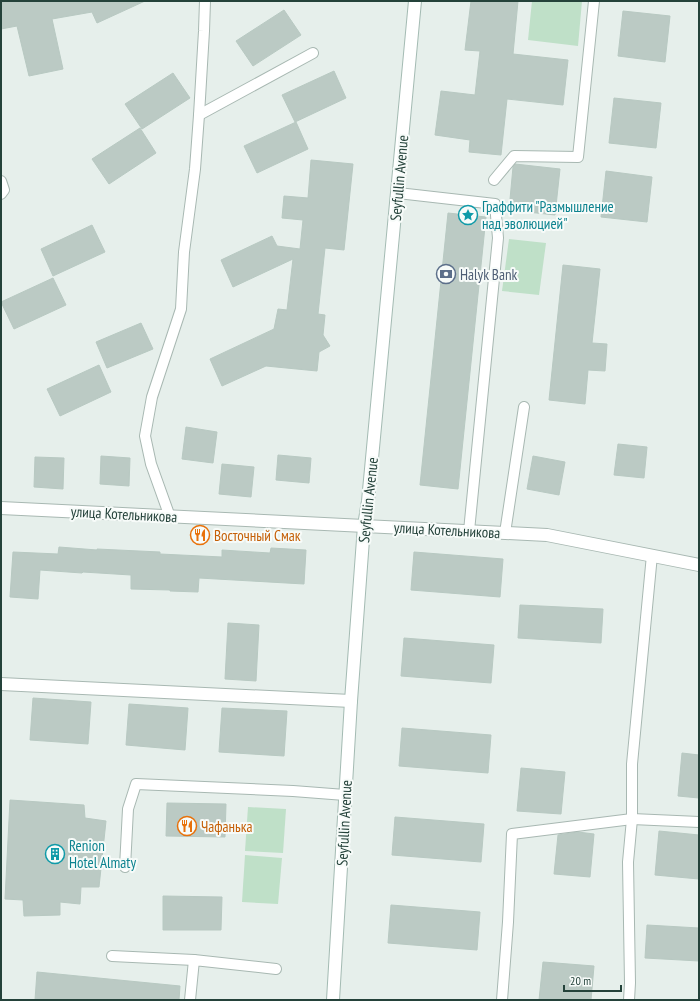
<svg xmlns="http://www.w3.org/2000/svg" width="700" height="1001" viewBox="0 0 700 1001" font-family="'PT Sans Narrow',sans-serif">
  <style>
    .green { fill: #bfe0c8 }
    .building { fill: #bbcac4; stroke: #b8c9c2 }
    .lines { fill: none; stroke-linecap: round; stroke-linejoin: round }
    .service-casing { stroke: #a8b8b2; stroke-width: 12 }
    .minor-casing { stroke: #a8b8b2; stroke-width: 14 }
    .secondary-casing { stroke: #a4bbb3; stroke-width: 14 }
    .service { stroke: #fff; stroke-width: 10 }
    .minor { stroke: #fff; stroke-width: 12 }
    .secondary { stroke: #fff; stroke-width: 12 }
    .labels { text-anchor: middle; dominant-baseline: central; stroke-width: 4; stroke-linejoin: round; paint-order: stroke }
    .street-label { font-size: 15px; fill: #24423a; stroke: #f7fbf9 }
    .culture-label { font-size: 15px; fill: #0d838f; stroke: #f7fbf9; text-anchor: start }
    .service-label { font-size: 15px; fill: #4e5e75; stroke: #f7fbf9; text-anchor: start }
    .food-label { font-size: 15px; fill: #c56008; stroke: #f7fbf9; text-anchor: start }
  </style>
  <rect width="100%" height="100%" fill="#e6efeb"/>
  <g class="green">
    <polygon points="532,1 582,1 578,46 528,40"/>
    <polygon points="509,239 546,243 539,295 502,291"/>
    <polygon points="248,807 286,809 283,853 245,851"/>
    <polygon points="245,855 282,858 278,904 242,902"/>
  </g>
  <g class="building">
    <polygon points="1,1 145,1 97,23 92,12 52,19 63,69 29,76 17,26 1,29"/>
    <polygon points="471,1 518,1 513,54 568,60 563,105 507,99 501,155 469,152 470,140 435,135 441,91 475,95 480,51 465,50"/>
    <polygon points="284,10 301,35 253,66 236,41"/>
    <polygon points="623,11 670,16 665,62 618,56"/>
    <polygon points="334,71 346,98 295,122 282,95"/>
    <polygon points="173,73 190,98 142,129 125,104"/>
    <polygon points="614,98 661,103 656,148 609,143"/>
    <polygon points="296,122 308,149 257,173 244,146"/>
    <polygon points="140,128 156,153 109,184 92,159"/>
    <polygon points="311,160 353,164 344,250 325,248 318,314 325,315 323,335 330,346 319,352 317,371 266,366 222,386 210,359 274,329 278,309 287,310 293,259 233,287 221,260 272,236 277,246 300,249 303,220 282,218 284,196 308,198"/>
    <polygon points="515,164 560,169 555,215 509,210 513,167"/>
    <polygon points="606,171 652,177 647,222 601,217"/>
    <polygon points="448,213 486,217 458,489 420,485"/>
    <polygon points="92,225 105,252 53,276 41,249"/>
    <polygon points="563,265 600,269 592,343 607,344 605,371 588,370 585,404 549,400"/>
    <polygon points="53,278 66,305 14,329 1,302"/>
    <polygon points="141,323 153,349 107,368 96,342"/>
    <polygon points="99,365 111,392 60,416 47,389"/>
    <polygon points="186,427 217,432 213,463 182,459"/>
    <polygon points="618,444 647,447 644,478 614,475"/>
    <polygon points="278,455 311,458 309,483 276,480"/>
    <polygon points="101,456 130,458 129,486 100,484"/>
    <polygon points="533,456 565,462 559,495 527,489"/>
    <polygon points="35,457 64,458 63,489 34,487"/>
    <polygon points="222,464 254,467 251,497 219,494"/>
    <polygon points="59,547 97,550 97,549 160,552 160,554 222,557 222,550 270,553 271,548 306,550 304,584 199,578 198,592 170,591 170,590 131,589 131,575 83,572 82,573 40,570 38,599 10,597 13,552 58,554"/>
    <polygon points="414,552 503,559 500,597 411,590"/>
    <polygon points="520,605 603,609 601,643 518,638"/>
    <polygon points="228,623 259,625 256,681 225,679"/>
    <polygon points="404,638 494,645 491,683 401,676"/>
    <polygon points="33,698 91,702 88,744 30,740"/>
    <polygon points="129,704 188,708 185,750 126,745"/>
    <polygon points="222,708 287,711 284,756 219,752"/>
    <polygon points="402,728 491,735 488,773 399,766"/>
    <polygon points="682,753 699,755 699,798 678,796"/>
    <polygon points="521,768 565,772 561,814 517,811"/>
    <polygon points="10,800 84,805 85,818 106,821 99,887 81,887 80,904 60,902 60,915 24,916 23,900 5,899"/>
    <polygon points="167,803 226,804 225,837 166,836"/>
    <polygon points="395,817 484,824 481,862 392,855"/>
    <polygon points="659,831 699,835 699,879 655,875"/>
    <polygon points="578,832 594,834 590,877 554,874 558,835"/>
    <polygon points="163,896 222,897 221,930 163,930"/>
    <polygon points="391,905 480,912 477,950 388,943"/>
    <polygon points="647,925 699,928 699,961 645,958"/>
    <polygon points="543,962 594,966 591,1000 539,1000"/>
    <polygon points="37,972 180,986 179,1000 35,1000"/>
  </g>
  <g class="lines">
    <g class="service-casing">
      <g id="service">
        <polyline points="199,115 313,53"/>
        <polyline points="494,180 514,156 578,157 594,1"/>
        <polyline points="1,181 4,190 1,194"/>
        <polyline points="398,193 495,204 498,238 469,531"/>
        <polyline points="170,517 151,464 145,436 152,397 181,309 184,252 195,169 199,115 204,31 205,1"/>
        <polyline points="505,533 524,407"/>
        <polyline points="125,867 128,809 136,784 293,791 345,795"/>
        <polyline points="112,956 194,960"/>
        <polyline points="190,1000 194,960 276,969"/>
        <polyline points="502,1000 508,922 512,834 632,819 699,822"/>
        <polyline points="629,1000 630,983 628,862 632,819 632,764 652,555"/>
      </g>
    </g>
    <g class="minor-casing">
      <g id="minor">
        <polyline points="1,508 547,535 699,565"/>
        <polyline points="1,684 351,701"/>
      </g>
    </g>
    <g class="secondary-casing">
      <polyline id="secondary" points="333,1000 351,701 364,526 368,501 415,1"/>
    </g>
    <use href="#service" class="service"/>
    <use href="#minor" class="minor"/>
    <use href="#secondary" class="secondary"/>
  </g>
  <defs>
    <g id="sight-ring" transform="scale(1)"><circle r="9.5" fill="#f7fbf9" stroke="#0f9aa8" stroke-width="1.5"/><path d="M0-6L1.8-2.2L6-1.7L2.9 1.2L3.7 5.4L0 3.3L-3.7 5.4L-2.9 1.2L-6-1.7L-1.8-2.2Z" fill="#0f9aa8"/></g>
    <g id="bank-ring" transform="scale(1)"><circle r="9.5" fill="#f7fbf9" stroke="#5c6f8a" stroke-width="1.5"/><path d="M-6-4H6V4H-6ZM0-2.3a2.3 2.3 0 1 0 0 4.6a2.3 2.3 0 1 0 0-4.6Z" fill="#5c6f8a"/></g>
    <g id="restaurant-ring" transform="scale(1)"><circle r="9.5" fill="#f7fbf9" stroke="#e8710a" stroke-width="1.5"/><path d="M-5-6h1v4h1v-4h1v4h1v-4h1v5L-1.5 .5V6h-2V.5L-5-1ZM5-6V6H3V1.5H1.5Q1.5-4 5-6Z" fill="#e8710a"/></g>
    <g id="building-ring" transform="scale(1)"><circle r="9.5" fill="#f7fbf9" stroke="#0f9aa8" stroke-width="1.5"/><path d="M-4-6H4V6H1V3H-1V6H-4ZM-2.5-4.3h1.7v1.8h-1.7ZM.8-4.3h1.7v1.8H.8ZM-2.5-1h1.7V.8h-1.7ZM.8-1h1.7V.8H.8Z" fill="#0f9aa8"/></g>
  </defs>
  <g fill-rule="evenodd">
    <use href="#sight-ring" x="468" y="215"/>
    <use href="#bank-ring" x="446" y="274"/>
    <use href="#restaurant-ring" x="200" y="535"/>
    <use href="#restaurant-ring" x="187" y="826"/>
    <use href="#building-ring" x="55" y="854"/>
  </g>
  <g class="labels">
    <g class="street-label">
      <text transform="translate(399 178) rotate(-85)">Seyfullin Avenue</text>
      <text transform="translate(368 500) rotate(-84)">Seyfullin Avenue</text>
      <text transform="translate(124 514) rotate(3)">улица Котельникова</text>
      <text transform="translate(447 530) rotate(3)">улица Котельникова</text>
      <text transform="translate(344 823) rotate(-87)">Seyfullin Avenue</text>
    </g>
    <g class="culture-label">
      <text x="482" y="206">Граффити "Размышление<tspan x="482" dy="17">над эволюцией"</tspan></text>
      <text x="69" y="845">Renion<tspan x="69" dy="17">Hotel Almaty</tspan></text>
    </g>
    <g class="service-label">
      <text x="460" y="274">Halyk Bank</text>
    </g>
    <g class="food-label">
      <text x="214" y="535">Восточный Смак</text>
      <text x="201" y="826">Чафанька</text>
    </g>
  </g>
  <rect width="700" height="1001" fill="none" stroke="#24423a" stroke-width="4"/>
  <path d="M564 985v6h57v-6" fill="none" stroke="#24423a" stroke-width="2"/>
  <text x="570" y="985" font-size="12" fill="#24423a" stroke="#f7fbf9" stroke-width="3" paint-order="stroke">20 m</text>
</svg>
